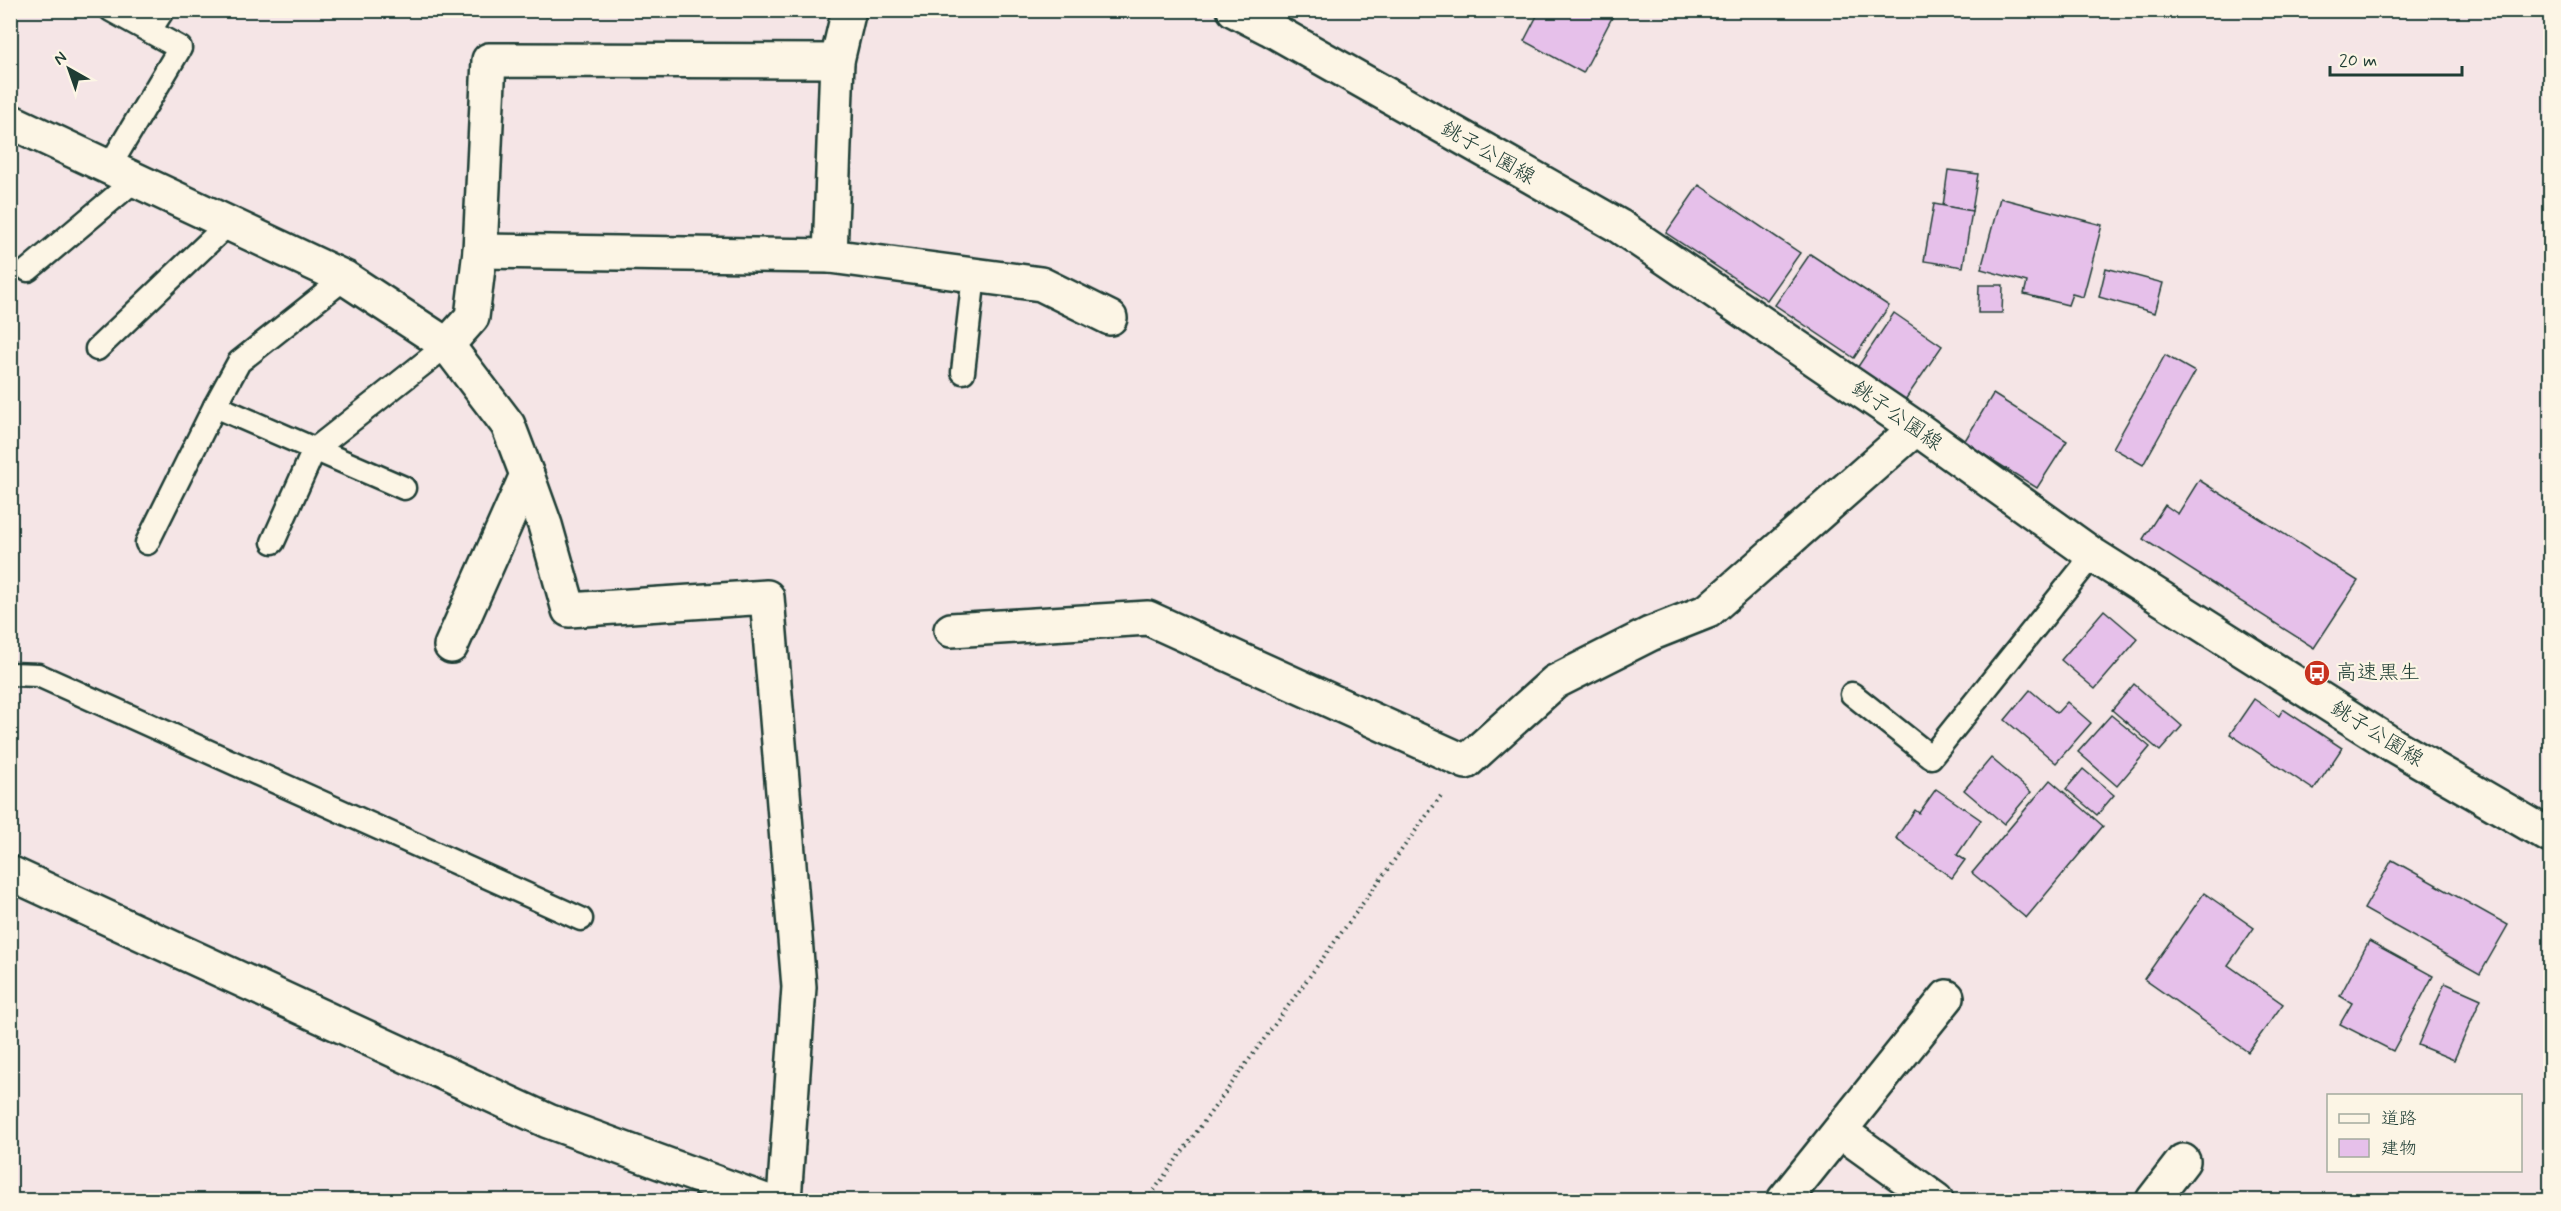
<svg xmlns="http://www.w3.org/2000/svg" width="2561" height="1211" viewBox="0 0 2561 1211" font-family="Mynerve,'Klee One',sans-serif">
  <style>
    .building { fill: #e6c0ea; stroke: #1f3d34; stroke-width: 1.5 }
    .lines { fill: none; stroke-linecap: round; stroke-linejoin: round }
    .lane-casing { stroke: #1f3d34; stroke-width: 27 }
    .street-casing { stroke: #1f3d34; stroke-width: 38 }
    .secondary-casing { stroke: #1f3d34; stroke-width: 38 }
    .path { stroke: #1f3d34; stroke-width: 4; stroke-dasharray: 1.5 4.5; stroke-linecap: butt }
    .lane { stroke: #fcf5e5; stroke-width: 22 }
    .street { stroke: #fcf5e5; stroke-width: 33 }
    .secondary { stroke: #fcf5e5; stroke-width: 33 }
    .labels { text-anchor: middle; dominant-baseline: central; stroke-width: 4.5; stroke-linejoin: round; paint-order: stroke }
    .street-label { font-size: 21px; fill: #1f3d34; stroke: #fcf5e5 }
    .poi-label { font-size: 21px; fill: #1f3d34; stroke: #fcf5e5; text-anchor: start }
  </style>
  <rect width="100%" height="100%" fill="#f5e5e6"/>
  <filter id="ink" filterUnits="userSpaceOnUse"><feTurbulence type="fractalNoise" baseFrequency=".0167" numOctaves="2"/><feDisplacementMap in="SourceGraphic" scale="12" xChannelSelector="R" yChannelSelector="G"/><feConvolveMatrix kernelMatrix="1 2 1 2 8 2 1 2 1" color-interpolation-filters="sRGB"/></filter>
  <g filter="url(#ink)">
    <g class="building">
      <polygon points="1540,10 1616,10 1583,73 1524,41"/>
      <polygon points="1948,170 1978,174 1972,211 1943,206"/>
      <polygon points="1699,185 1800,253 1767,300 1666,233"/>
      <polygon points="2000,198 2102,225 2083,297 2072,294 2068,305 2024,294 2027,282 1981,269"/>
      <polygon points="1934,204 1972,211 1963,267 1924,261"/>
      <polygon points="1810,254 1889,306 1854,358 1775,305"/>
      <polygon points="2106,268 2163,283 2155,313 2099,297"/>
      <polygon points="1979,285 2003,285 2002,313 1978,313"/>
      <polygon points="1894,313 1942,346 1905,400 1857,368"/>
      <polygon points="2165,355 2195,372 2143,465 2113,448"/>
      <polygon points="1993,394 2067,441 2037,488 1964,442"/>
      <polygon points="2199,480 2358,581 2314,648 2143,539 2165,505 2178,514"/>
      <polygon points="2104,610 2138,639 2095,689 2061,660"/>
      <polygon points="2134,684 2182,726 2160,751 2112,710"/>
      <polygon points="2030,690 2057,713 2067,702 2091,723 2056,763 2005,720"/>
      <polygon points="2254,699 2279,716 2283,709 2342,748 2314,790 2230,734"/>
      <polygon points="2111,715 2150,747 2117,786 2078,752"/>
      <polygon points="1991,758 2031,792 2004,824 1964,790"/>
      <polygon points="2083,769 2114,795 2097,815 2066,789"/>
      <polygon points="2050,780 2103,826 2026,918 1972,873"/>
      <polygon points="1936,789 1981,820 1957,855 1965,860 1952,878 1896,838 1915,810 1919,813"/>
      <polygon points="2392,860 2508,925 2480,974 2364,909"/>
      <polygon points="2204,893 2254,928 2228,965 2283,1004 2248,1052 2144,979"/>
      <polygon points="2369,941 2433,976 2393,1051 2340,1024 2352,1003 2340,996"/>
      <polygon points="2445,983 2481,999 2454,1060 2418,1045"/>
    </g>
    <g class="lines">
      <g class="lane-casing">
        <g id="lane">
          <polyline points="150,30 163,10"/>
          <polyline points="109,167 180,48 111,10"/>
          <polyline points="28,270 135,180"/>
          <polyline points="345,278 239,362 215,406 404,488"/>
          <polyline points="97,349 228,224"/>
          <polyline points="963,372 974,275"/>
          <polyline points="273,542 314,450 447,345"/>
          <polyline points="147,543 215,406"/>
          <polyline points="10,674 38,675 581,919"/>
          <polyline points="1852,694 1931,757 2093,555"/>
        </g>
      </g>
      <g class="street-casing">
        <g id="street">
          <polyline points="10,121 345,278 447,345 508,425 527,475 451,646"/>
          <polyline points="480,251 830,256 1041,284 1110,318"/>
          <polyline points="830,256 837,61 849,10"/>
          <polyline points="447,345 472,317 480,251 489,60 837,61"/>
          <polyline points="527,475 545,525 569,610 767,597 799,987 784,1200"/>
          <polyline points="951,630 1148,618 1466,762 1555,682 1650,634 1708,611 1916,428"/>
          <polyline points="10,873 548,1121 763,1200"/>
          <polyline points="1840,1131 1936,1200"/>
          <polyline points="1784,1200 1947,997"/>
          <polyline points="2153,1200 2183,1161"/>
        </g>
      </g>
      <g class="secondary-casing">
        <polyline id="secondary" points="1234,10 1269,28 1619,226 1916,428 2093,555 2393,745 2550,836"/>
      </g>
      <polyline class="path" points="1147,1200 1443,793"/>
      <use href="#lane" class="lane"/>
      <use href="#street" class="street"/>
      <use href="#secondary" class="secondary"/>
    </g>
  </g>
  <defs>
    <g id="bus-disc" transform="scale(1.35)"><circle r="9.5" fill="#c8321e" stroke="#fcf5e5"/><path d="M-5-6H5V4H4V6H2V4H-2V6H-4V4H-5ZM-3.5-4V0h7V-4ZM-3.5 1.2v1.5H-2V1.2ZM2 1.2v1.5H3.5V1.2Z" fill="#fff"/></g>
  </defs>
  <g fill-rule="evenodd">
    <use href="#bus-disc" x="2317" y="673"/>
  </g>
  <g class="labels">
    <g class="street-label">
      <text transform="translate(1488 153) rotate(30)">銚子公園線</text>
      <text transform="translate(1897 416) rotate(35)">銚子公園線</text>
      <text transform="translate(2377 734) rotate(32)">銚子公園線</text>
    </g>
    <g class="poi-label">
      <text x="2336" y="673">高速黒生</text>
    </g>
  </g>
  <rect width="2561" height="1211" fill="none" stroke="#fcf5e5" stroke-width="36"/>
  <rect x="18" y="18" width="2525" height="1175" fill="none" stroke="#1f3d34" stroke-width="2" filter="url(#ink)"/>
  <rect x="2327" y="1094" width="195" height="78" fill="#fcf5e5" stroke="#a4ab9e" stroke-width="1.5"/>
  <rect x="2339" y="1114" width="30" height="9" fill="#fcf5e5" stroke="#a4ab9e" stroke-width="1.5"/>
  <text x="2381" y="1124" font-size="18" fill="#1f3d34">道路</text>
  <rect x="2339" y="1139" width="30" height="18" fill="#e6c0ea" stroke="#a4ab9e" stroke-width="1.5"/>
  <text x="2381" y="1154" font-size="18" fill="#1f3d34">建物</text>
  <g transform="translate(69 69) rotate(320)" stroke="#fcf5e5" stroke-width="4.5" paint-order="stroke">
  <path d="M0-4.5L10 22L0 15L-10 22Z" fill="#1f3d34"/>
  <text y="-9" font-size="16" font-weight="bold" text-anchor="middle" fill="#1f3d34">N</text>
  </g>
  <path d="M2330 66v9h132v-9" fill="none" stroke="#1f3d34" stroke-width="3"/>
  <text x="2339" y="66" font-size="18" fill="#1f3d34" stroke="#fcf5e5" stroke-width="4.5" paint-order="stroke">20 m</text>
</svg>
